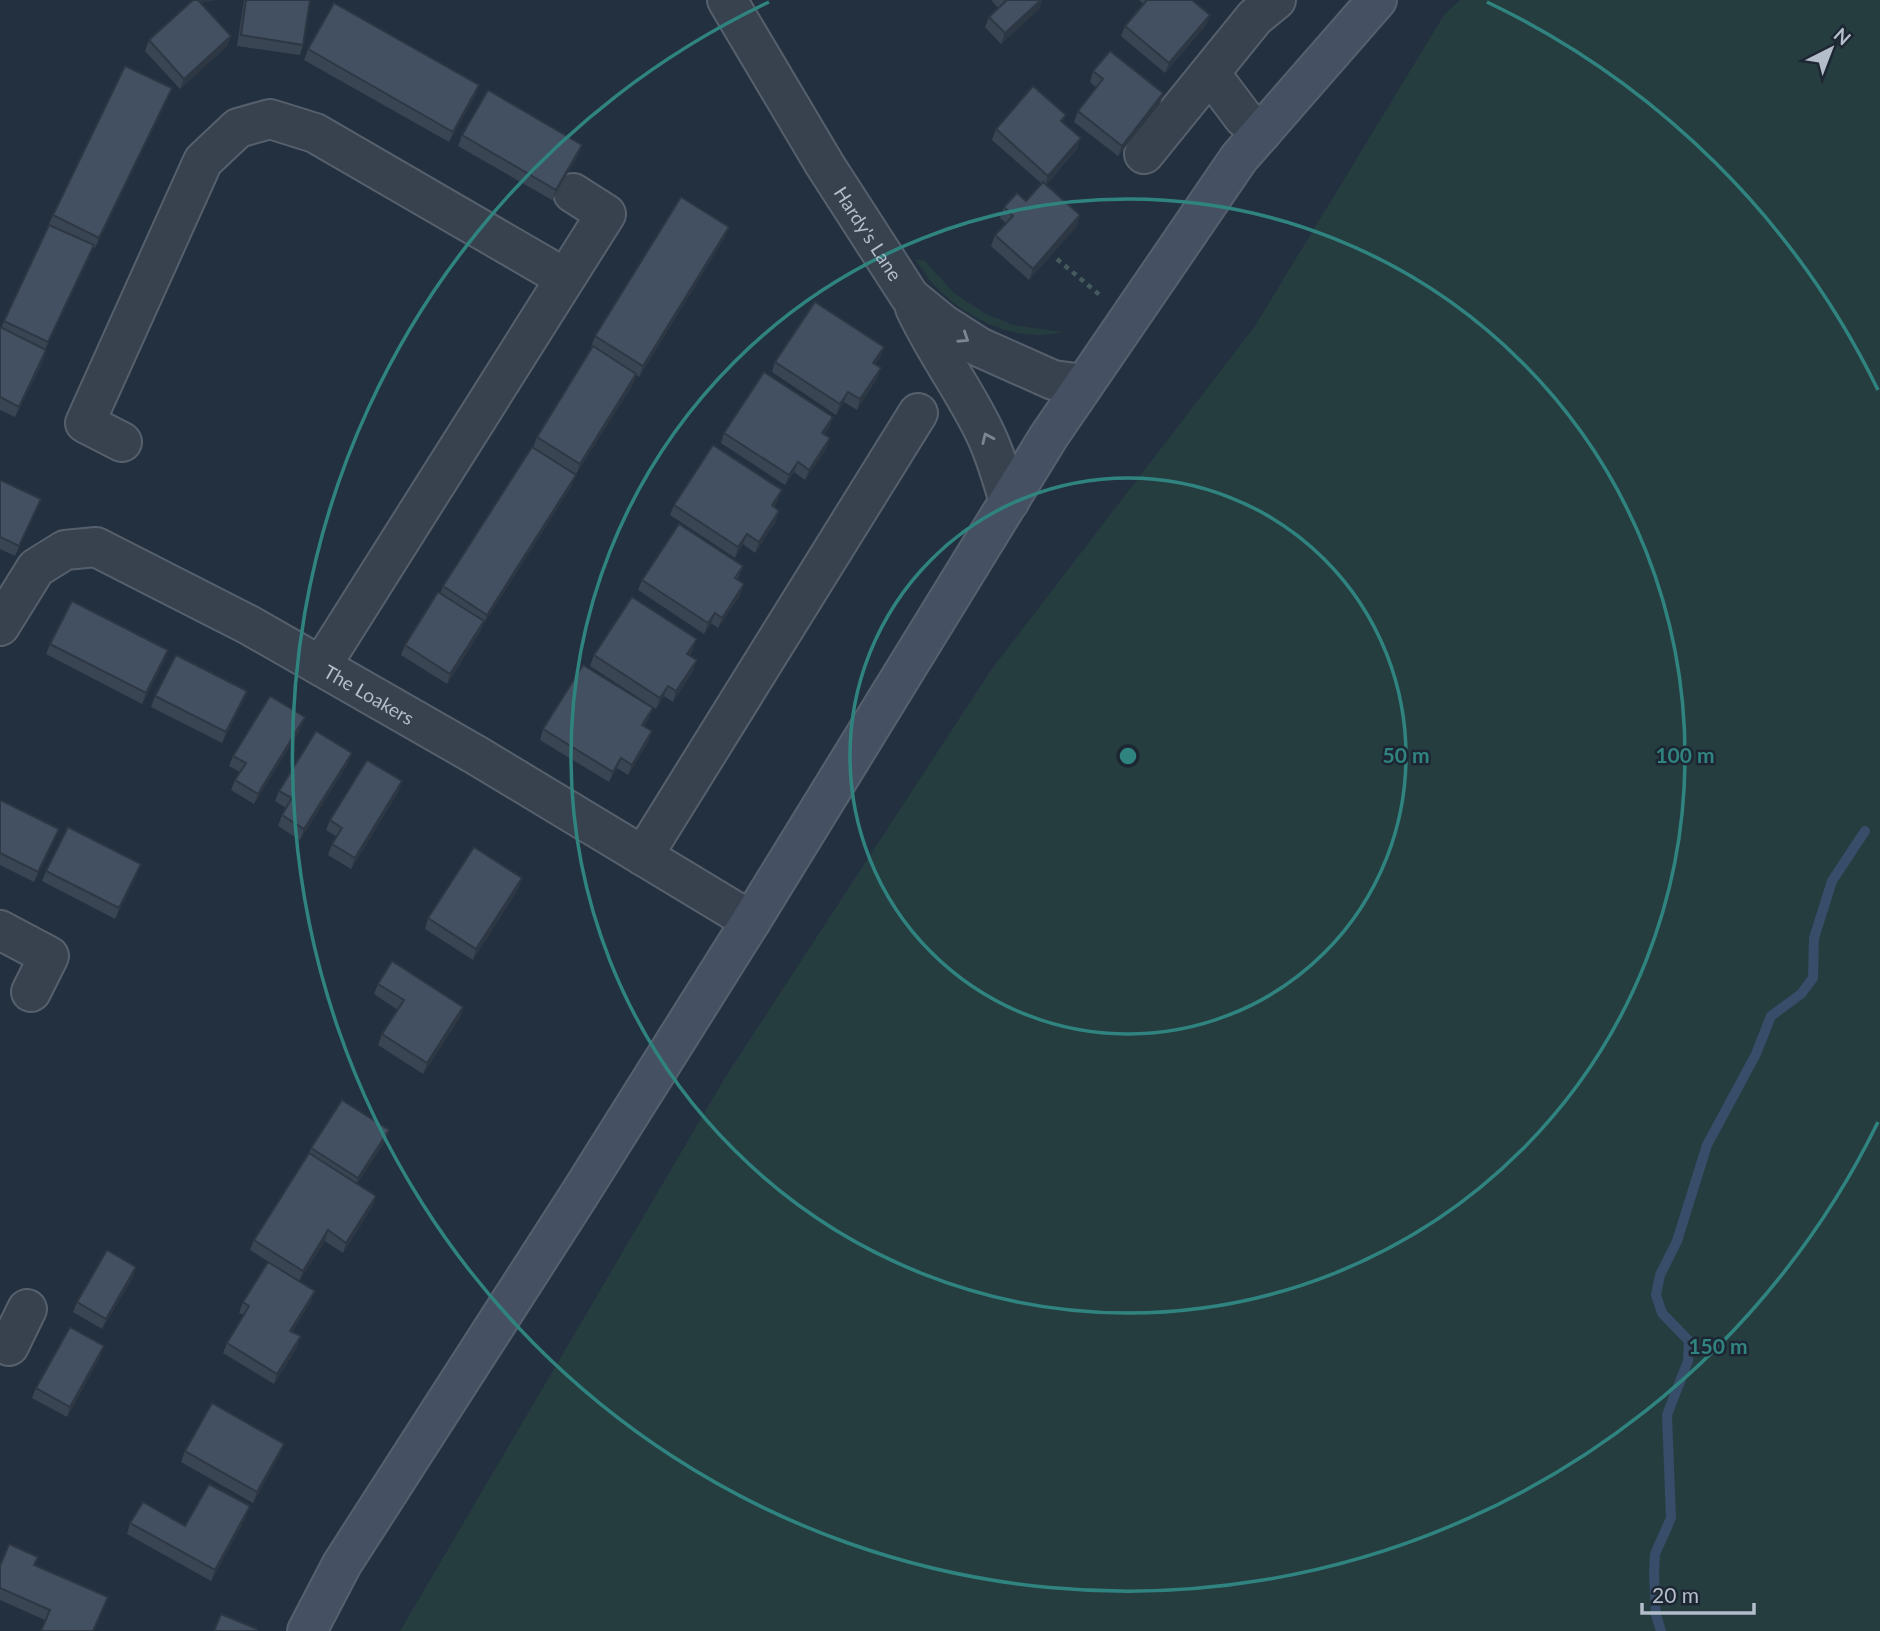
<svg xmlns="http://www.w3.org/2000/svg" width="1880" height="1631" viewBox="0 0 1880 1631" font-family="Lato,sans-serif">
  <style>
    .green { fill: #263d40 }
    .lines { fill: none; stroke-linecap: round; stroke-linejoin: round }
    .stream { stroke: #384d69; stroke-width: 10 }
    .street-casing { stroke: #56606d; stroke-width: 42 }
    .secondary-casing { stroke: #56606d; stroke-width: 42 }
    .path { stroke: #445a5d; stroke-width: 4.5; stroke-dasharray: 5 5; stroke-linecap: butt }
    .street { stroke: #38424f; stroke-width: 38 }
    .secondary { stroke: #455162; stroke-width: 38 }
    .wall { fill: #394553 }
    .shaded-wall { fill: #2e3844 }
    .building { fill: #425061; stroke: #2e3844; stroke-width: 2 }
    .oneway { stroke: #7c8693 }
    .ring { fill: none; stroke: #308480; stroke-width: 3.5 }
    .labels { text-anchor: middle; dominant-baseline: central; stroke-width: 5; stroke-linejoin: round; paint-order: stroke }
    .street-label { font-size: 19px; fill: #b4bdca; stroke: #1d2734 }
    .centre { fill: #308480; stroke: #1d2734; stroke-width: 3.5 }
    .ring-label { font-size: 21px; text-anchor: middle; font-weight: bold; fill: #308480; stroke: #1d2734; stroke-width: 5; stroke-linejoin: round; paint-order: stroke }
  </style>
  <rect width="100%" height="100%" fill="#23303f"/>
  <g class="green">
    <polygon points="1460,0 1880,0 1880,1631 400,1631 726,1076 991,670 1255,326 1444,15"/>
    <path d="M915,259L925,261L954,293L986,314L1013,325L1063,332C1056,333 1048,335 1041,335C1003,336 960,313 935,286C927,278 922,268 915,259Z"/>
  </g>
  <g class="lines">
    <polyline class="stream" points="1661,1631 1656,1615 1654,1575 1655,1554 1671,1518 1667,1415 1688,1361 1689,1341 1662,1313 1656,1295 1660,1275 1677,1241 1707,1145 1756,1054 1771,1016 1801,994 1813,978 1814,938 1832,881 1865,831"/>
    <g class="street-casing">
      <g id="street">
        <path id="s1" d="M727,0L825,165L910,297L943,324L979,347L1053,380L1084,384"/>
        <polyline points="1210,73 1243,117 1261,133"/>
        <polyline points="1144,154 1255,17 1276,0"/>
        <path d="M915,308C935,351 963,388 984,431C995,453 1002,478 1009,502"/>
        <polyline points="122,442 85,423 203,161 238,128 270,119 315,133 565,278"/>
        <path id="s2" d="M0,626L36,568L65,550L96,547L249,625L476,755L751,921"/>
        <polyline points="321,666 606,214 573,193"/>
        <polyline points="643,856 918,413"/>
        <polyline points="0,930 49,956 31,992"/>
        <polyline points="0,1342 9,1346 27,1309"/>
      </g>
    </g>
    <g class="secondary-casing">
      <polyline id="secondary" points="307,1631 342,1564 579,1195 751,921 1049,436 1239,158 1377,0"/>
    </g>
    <polyline class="path" points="1057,259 1101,296"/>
    <use href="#street" class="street"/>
    <use href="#secondary" class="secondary"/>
  </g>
  <g class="wall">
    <polygon points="193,0 215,0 201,3 231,36 227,46 180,89 145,51 149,40"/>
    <polygon points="244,0 310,0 303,45 300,55 237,46"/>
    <polygon points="991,0 1042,0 1039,9 1001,44 985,27 989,17 998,8"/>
    <polygon points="1139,0 1192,0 1210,15 1206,25 1165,73 1121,36 1125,26 1144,4"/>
    <polygon points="308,49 479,85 475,96 449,142 304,60"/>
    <polygon points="1093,71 1163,93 1160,104 1118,156 1074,122 1078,111 1097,88 1090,82"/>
    <polygon points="168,98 95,248 93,247 45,350 46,350 43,361 15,417 0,410 0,327 1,328 53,215"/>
    <polygon points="1063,123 1077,149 1046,185 1077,226 1029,280 991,246 995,235 1006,223 1000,218 1004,207 1026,201 1042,184 992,140 996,129"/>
    <polygon points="462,135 582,145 578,155 552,200 458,146"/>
    <polygon points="725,237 639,377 636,375 633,384 576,474 533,447 537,437 593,348 591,347 595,336"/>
    <polygon points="884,347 880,357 875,364 881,368 877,378 857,410 844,402 836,415 772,372 775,362"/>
    <polygon points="833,417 829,428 824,435 830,438 826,449 805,480 794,472 785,485 721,443 724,433"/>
    <polygon points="0,480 37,509 15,556 0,549"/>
    <polygon points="572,485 483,625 480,632 447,684 401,655 405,645 440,594 443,586"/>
    <polygon points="778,500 774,507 779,511 776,521 755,553 743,544 735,558 670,515 674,505"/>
    <polygon points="743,566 737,580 744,584 740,595 718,628 711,623 704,634 638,590 642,580"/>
    <polygon points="697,639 693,649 689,656 693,671 673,702 664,696 656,709 590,666 594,655"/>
    <polygon points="50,644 164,661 142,704 46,654"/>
    <polygon points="155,696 243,701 222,743 151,707"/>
    <polygon points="653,708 649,718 644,726 652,731 648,742 628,775 617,768 609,782 540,740 543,729"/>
    <polygon points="301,728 254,804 231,790 235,780 240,772 229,766 233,756"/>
    <polygon points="348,763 300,840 278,826 282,815 286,808 275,801 279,791"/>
    <polygon points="402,781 398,792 351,869 328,855 332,844 337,837 326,830 330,820"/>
    <polygon points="0,800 55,839 34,882 0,865"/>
    <polygon points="46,871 137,874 115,919 42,881"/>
    <polygon points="522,878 518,889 473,960 425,929 428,918"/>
    <polygon points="378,984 463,1007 460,1017 423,1074 378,1045 382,1034 398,1010 374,994"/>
    <polygon points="385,1141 357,1184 376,1196 372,1207 343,1253 325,1241 299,1281 311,1301 292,1332 297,1347 274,1384 223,1353 227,1343 244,1315 239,1313 243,1302 281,1270 250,1250 254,1240 309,1153 311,1148"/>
    <polygon points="133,1277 102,1329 73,1312 77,1302"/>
    <polygon points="100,1357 67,1417 32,1398 36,1388"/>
    <polygon points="185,1451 280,1454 253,1503 181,1462"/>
    <polygon points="246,1517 211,1581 127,1534 130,1523 185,1526"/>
    <polygon points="35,1565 104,1607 94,1631 41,1631 45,1620 0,1600 0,1566"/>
  </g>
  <g class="shaded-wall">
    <polygon points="196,0 215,0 195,4"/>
    <polygon points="1041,0 1042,0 1039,9 1001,44 1005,33"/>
    <polygon points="1210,15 1206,25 1165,73 1169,63"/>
    <polygon points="231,36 227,46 180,89 184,79"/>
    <polygon points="479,85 475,96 449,142 453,132"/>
    <polygon points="172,88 168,98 95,248 99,238"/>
    <polygon points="1163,93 1160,104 1118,156 1122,146"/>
    <polygon points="1081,138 1077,149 1045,186 1048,176"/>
    <polygon points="582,145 578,155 552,200 556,190"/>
    <polygon points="1080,215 1077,226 1029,280 1033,269"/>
    <polygon points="729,227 725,237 639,377 643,366"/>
    <polygon points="94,245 90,256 44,353 48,342"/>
    <polygon points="884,347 880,357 870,373 873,363"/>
    <polygon points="46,350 43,361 15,417 19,407"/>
    <polygon points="881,368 877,378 857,410 860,399"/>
    <polygon points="636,374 633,384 576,474 580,464"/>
    <polygon points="848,392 844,402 836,415 840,404"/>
    <polygon points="833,417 829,428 819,444 822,433"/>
    <polygon points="830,438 826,449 805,480 809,470"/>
    <polygon points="798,462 794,472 785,485 789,475"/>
    <polygon points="576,475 572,485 483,625 487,615"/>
    <polygon points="782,490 778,500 768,516 772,505"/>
    <polygon points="41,499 37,509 15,556 19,546"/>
    <polygon points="779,511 776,521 755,553 759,542"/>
    <polygon points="747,534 743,544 735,558 738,547"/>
    <polygon points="744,584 740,595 718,628 722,618"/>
    <polygon points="715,613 711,623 704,634 708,623"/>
    <polygon points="484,621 480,632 447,684 450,674"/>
    <polygon points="697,639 693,649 683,665 687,654"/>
    <polygon points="168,650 164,661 142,704 146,693"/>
    <polygon points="697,660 693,671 673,702 676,691"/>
    <polygon points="668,686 664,696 656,709 660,698"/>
    <polygon points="247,691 243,701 222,743 226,732"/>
    <polygon points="653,708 649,718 638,735 642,725"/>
    <polygon points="305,717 301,728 254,804 258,794"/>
    <polygon points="652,731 648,742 628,775 632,765"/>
    <polygon points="352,753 348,763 300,840 304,829"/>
    <polygon points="621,758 617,768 609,782 613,772"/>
    <polygon points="402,781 398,792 351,869 355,858"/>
    <polygon points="59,829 55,839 34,882 38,872"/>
    <polygon points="141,864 137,874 115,919 119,908"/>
    <polygon points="522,878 518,889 473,960 476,949"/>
    <polygon points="463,1007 460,1017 423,1074 427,1063"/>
    <polygon points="389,1130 385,1141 354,1189 358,1178"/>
    <polygon points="376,1196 372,1207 343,1253 346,1243"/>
    <polygon points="328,1230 325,1241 299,1281 303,1271"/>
    <polygon points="136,1267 133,1277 102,1329 106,1319"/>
    <polygon points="315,1291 311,1301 286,1342 290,1331"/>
    <polygon points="301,1336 297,1347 274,1384 277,1374"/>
    <polygon points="104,1346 100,1357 67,1417 70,1407"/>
    <polygon points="284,1444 280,1454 253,1503 257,1492"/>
    <polygon points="250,1506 246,1517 211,1581 215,1570"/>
  </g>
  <g class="building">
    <polygon points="193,0 198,0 231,36 184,79 149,40"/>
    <polygon points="246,0 310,0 303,45 241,35"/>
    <polygon points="1004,0 1041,0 1005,33 989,17 1006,1"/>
    <polygon points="1147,0 1192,0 1210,15 1169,63 1125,26"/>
    <polygon points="334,3 479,85 453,132 308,49"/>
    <polygon points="1110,51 1163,93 1122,146 1078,111 1103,79 1093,71"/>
    <polygon points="125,66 172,88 99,238 53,215"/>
    <polygon points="1033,86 1066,115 1061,121 1081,138 1048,176 996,129"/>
    <polygon points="488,90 582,145 556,190 462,135"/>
    <polygon points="1043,182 1080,215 1033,269 995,235 1013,216 1004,207 1017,193 1026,201"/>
    <polygon points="681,197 729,227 643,366 595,336"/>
    <polygon points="49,225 94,245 48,342 4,321"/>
    <polygon points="815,302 884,347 873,363 881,368 860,399 848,392 840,404 775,362"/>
    <polygon points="0,327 46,350 19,407 0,397"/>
    <polygon points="593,346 636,374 580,464 537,437"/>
    <polygon points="764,372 833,417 822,433 830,438 809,470 798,462 789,475 724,433"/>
    <polygon points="713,445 782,490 772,505 779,511 759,542 747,534 738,547 674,505"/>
    <polygon points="532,447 576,475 487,615 443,586"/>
    <polygon points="0,480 41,499 19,546 0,537"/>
    <polygon points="679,524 743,566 735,578 744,584 722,618 715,613 708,623 642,580"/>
    <polygon points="438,592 484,621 450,674 405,645"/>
    <polygon points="632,597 697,639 687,654 697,660 676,691 668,686 660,698 594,655"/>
    <polygon points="72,601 168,650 146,693 50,644"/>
    <polygon points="176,655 247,691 226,732 155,696"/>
    <polygon points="583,665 653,708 642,725 652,731 632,765 621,758 613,772 543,729"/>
    <polygon points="270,696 305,717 258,794 235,780 246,763 233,756"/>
    <polygon points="316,731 352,753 304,829 282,815 292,798 279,791"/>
    <polygon points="367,760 402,781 355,858 332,844 342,828 330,820"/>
    <polygon points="0,800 59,829 38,872 0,853"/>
    <polygon points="68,827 141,864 119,908 46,871"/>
    <polygon points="474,847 522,878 476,949 428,918"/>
    <polygon points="392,961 463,1007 427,1063 382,1034 404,1000 378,984"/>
    <polygon points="342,1100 389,1130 358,1178 311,1148"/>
    <polygon points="309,1153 376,1196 346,1243 328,1230 303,1271 254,1240"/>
    <polygon points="107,1250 136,1267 106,1319 77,1302"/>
    <polygon points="268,1262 315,1291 290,1331 301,1336 277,1374 227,1343 249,1306 243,1302"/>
    <polygon points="70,1327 104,1346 70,1407 36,1388"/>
    <polygon points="212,1403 284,1444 257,1492 185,1451"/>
    <polygon points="209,1484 250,1506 215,1570 130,1523 143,1502 185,1526"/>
    <polygon points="9,1544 38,1557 34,1565 108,1597 93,1631 41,1631 50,1610 0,1588 0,1566"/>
    <polygon points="221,1614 257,1629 257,1631 214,1631"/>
  </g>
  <defs><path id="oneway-chevron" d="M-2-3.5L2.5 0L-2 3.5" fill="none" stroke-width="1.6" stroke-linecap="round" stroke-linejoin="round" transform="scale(1.75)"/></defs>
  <g class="oneway">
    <use href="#oneway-chevron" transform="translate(964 338) rotate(33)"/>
    <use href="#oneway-chevron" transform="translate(987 438) rotate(-114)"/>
  </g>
  <g class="ring">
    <circle cx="1128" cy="756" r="278"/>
    <circle cx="1128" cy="756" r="557"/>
    <path d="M1878 1122A835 835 0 1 1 769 2M1487 2A835 835 0 0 1 1878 390"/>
  </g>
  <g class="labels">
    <g class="street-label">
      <text stroke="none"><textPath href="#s1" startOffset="273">Hardy's Lane</textPath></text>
      <text stroke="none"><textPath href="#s2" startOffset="444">The Loakers</textPath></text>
    </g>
  </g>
  <circle cx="1128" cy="756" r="10" class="centre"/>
  <g class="ring-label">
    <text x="1406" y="763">50 m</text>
    <text x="1685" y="763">100 m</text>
    <text x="1718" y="1354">150 m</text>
  </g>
  <g transform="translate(1831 49) rotate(42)" stroke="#1d2734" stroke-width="5" paint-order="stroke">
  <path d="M0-5L12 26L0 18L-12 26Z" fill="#b4bdca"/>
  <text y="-10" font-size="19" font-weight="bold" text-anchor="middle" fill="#b4bdca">N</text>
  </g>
  <path d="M1642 1603v10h112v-10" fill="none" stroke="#b4bdca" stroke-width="3.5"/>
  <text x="1652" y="1603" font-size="21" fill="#b4bdca" stroke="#1d2734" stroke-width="5" paint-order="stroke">20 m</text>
</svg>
